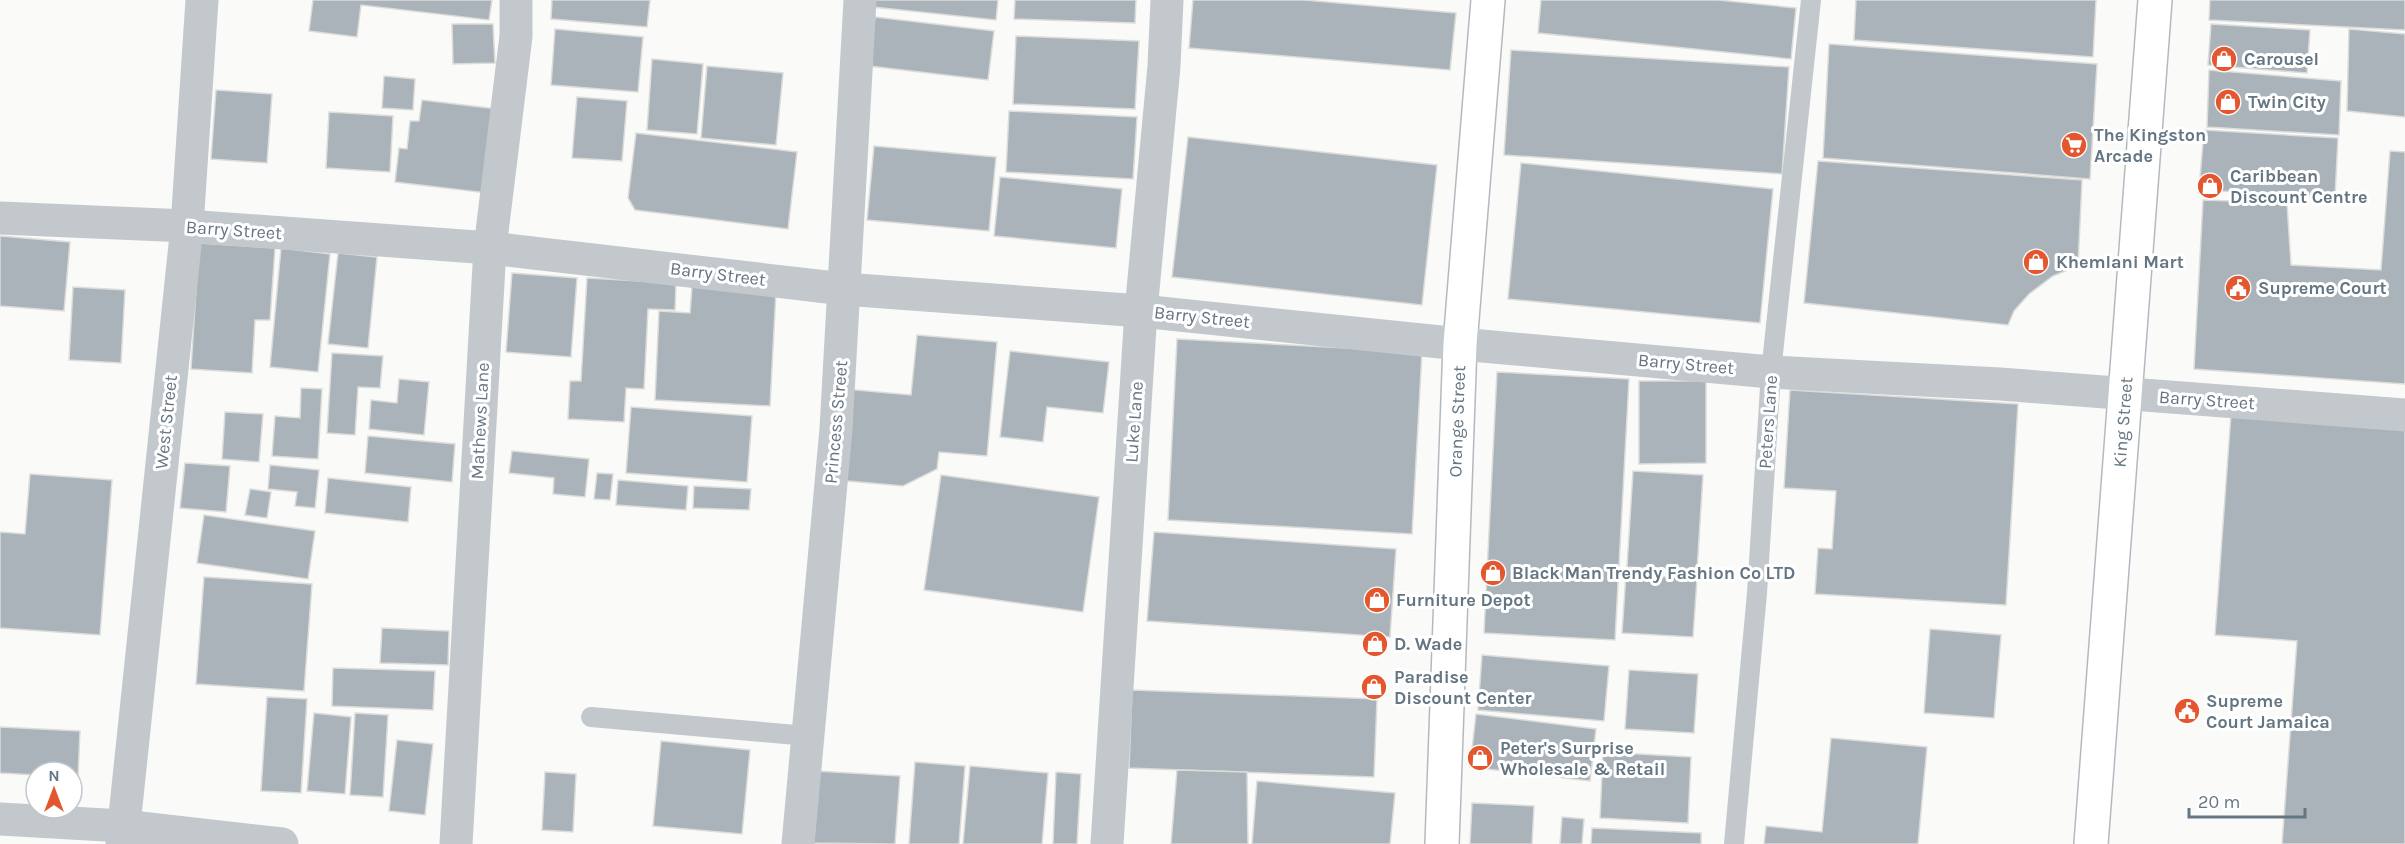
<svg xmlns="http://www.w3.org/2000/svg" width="2405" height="844" viewBox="0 0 2405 844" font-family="Karla,sans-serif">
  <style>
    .building { fill: #aab3b9; stroke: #dcdcda; stroke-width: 1.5 }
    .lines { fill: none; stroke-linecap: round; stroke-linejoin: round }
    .secondary-casing { stroke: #b3babf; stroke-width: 36 }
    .lane { stroke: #c3c8cc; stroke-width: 20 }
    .street { stroke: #c3c8cc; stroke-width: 33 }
    .secondary { stroke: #fff; stroke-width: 33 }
    .labels { text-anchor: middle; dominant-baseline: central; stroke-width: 6; stroke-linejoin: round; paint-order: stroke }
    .poi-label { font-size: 18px; font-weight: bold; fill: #657683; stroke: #fff; text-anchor: start }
    .street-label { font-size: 18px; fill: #657683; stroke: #fff }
  </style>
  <rect width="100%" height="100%" fill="#fafaf8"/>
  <g class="building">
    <polygon points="313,0 492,0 489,20 361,5 357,37 309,31"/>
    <polygon points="552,0 650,0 647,27 551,19"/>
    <polygon points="874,0 998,0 996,20 873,7"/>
    <polygon points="1015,0 1136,0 1135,23 1014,19"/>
    <polygon points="1193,0 1304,0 1456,13 1450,70 1189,48"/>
    <polygon points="1541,0 1718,0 1796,8 1791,59 1538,33"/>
    <polygon points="1856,0 2096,0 2093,57 1854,40"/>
    <polygon points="2210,0 2405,0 2405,30 2209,20"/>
    <polygon points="875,17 994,31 988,80 869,66"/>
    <polygon points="452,24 493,24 495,63 453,64"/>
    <polygon points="2211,24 2310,30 2307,73 2208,65"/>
    <polygon points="555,29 643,37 638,92 551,85"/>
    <polygon points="2349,29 2405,34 2405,117 2347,111"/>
    <polygon points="1016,36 1139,41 1135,109 1013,104"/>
    <polygon points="1829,44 2097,64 2090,179 1823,158"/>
    <polygon points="1511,50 1789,67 1782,174 1504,155"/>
    <polygon points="652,59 703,64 697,134 647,130"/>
    <polygon points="707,66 783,73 776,145 701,138"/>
    <polygon points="2209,70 2341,81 2339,135 2207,127"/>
    <polygon points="384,76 415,79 413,110 382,108"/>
    <polygon points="216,90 272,94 267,163 211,159"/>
    <polygon points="577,97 627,101 622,161 572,158"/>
    <polygon points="422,100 497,109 487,193 395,182 399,148 407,149 410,121 419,121"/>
    <polygon points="1009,111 1137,117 1133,179 1006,172"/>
    <polygon points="329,112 393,116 390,172 326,168"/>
    <polygon points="2204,130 2338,138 2335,197 2199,190"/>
    <polygon points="636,133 797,152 788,229 635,210 628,198"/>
    <polygon points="1188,137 1437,165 1422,305 1172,277"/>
    <polygon points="874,146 996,157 989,231 867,220"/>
    <polygon points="2390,151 2405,152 2405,384 2194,369 2203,200 2287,203 2291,265 2381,270"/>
    <polygon points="1818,161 2082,180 2078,266 2053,276 2029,294 2014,311 2008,325 1804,303"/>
    <polygon points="1521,163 1773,189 1760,323 1508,299"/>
    <polygon points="1000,177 1122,189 1116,248 994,236"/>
    <polygon points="0,236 70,242 64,311 0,306"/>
    <polygon points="199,243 275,248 270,320 255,320 252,373 191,369"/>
    <polygon points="281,248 330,254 318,372 270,367"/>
    <polygon points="338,253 377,257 368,348 328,344"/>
    <polygon points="512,273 577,278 571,357 506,352"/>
    <polygon points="587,278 676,283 675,310 648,309 644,389 626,388 624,422 568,419 570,381 581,381"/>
    <polygon points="73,287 125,290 121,363 69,360"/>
    <polygon points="692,287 776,291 770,406 655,400 659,311 690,313"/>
    <polygon points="917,335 997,342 987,456 939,452 937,469 903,486 837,480 845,389 911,395"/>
    <polygon points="1177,339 1422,352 1412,534 1168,520"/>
    <polygon points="1010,351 1109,362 1103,413 1047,407 1043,442 1000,437"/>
    <polygon points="332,353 383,356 380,388 358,387 355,435 327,433"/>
    <polygon points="1497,372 1629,379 1615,640 1484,633"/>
    <polygon points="399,379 429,382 424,435 369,429 371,400 397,403"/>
    <polygon points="1639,381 1706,381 1706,463 1639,464"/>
    <polygon points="301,388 322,389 318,459 272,456 275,416 300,418"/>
    <polygon points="1790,390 2018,404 2006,605 1815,594 1818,548 1832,549 1836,491 1784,488"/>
    <polygon points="631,407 752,416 747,482 626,473"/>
    <polygon points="225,412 263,414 259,462 222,459"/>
    <polygon points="2231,414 2405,427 2405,844 2282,844 2297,641 2215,635"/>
    <polygon points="368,436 455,444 452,482 365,473"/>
    <polygon points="512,451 589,459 585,497 553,494 554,478 509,473"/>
    <polygon points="185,463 230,466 226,512 180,508"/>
    <polygon points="270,465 319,470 315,508 295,506 297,492 268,489"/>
    <polygon points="1633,471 1703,475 1697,571 1627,567"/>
    <polygon points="597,473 613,474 610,500 594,499"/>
    <polygon points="30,474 112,480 100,635 0,628 0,532 25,534"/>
    <polygon points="941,475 1099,497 1083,612 924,590"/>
    <polygon points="328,478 411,487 408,522 325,513"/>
    <polygon points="618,480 688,486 686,510 616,505"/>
    <polygon points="694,486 751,489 749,510 693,508"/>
    <polygon points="250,489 271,492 267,518 245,515"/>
    <polygon points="204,515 315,531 308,579 197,563"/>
    <polygon points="1154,532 1396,549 1390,637 1147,621"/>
    <polygon points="1626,574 1697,579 1693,637 1622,633"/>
    <polygon points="204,577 312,584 304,691 196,684"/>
    <polygon points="382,628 449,631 448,665 380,663"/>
    <polygon points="1930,629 2001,635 1994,718 1924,713"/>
    <polygon points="1482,655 1609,666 1604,721 1478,710"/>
    <polygon points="333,668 435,671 433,710 332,706"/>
    <polygon points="1629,670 1698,674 1694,733 1625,729"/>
    <polygon points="1132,690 1377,699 1374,777 1129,768"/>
    <polygon points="267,697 307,699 301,793 261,791"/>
    <polygon points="314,713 351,717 345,794 307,791"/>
    <polygon points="355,713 388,715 383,797 350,795"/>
    <polygon points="1476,714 1596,729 1590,781 1470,767"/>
    <polygon points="0,727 80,731 78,778 72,777 72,772 36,772 36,775 0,773"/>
    <polygon points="1831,738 1927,747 1918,844 1764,844 1766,826 1822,832"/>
    <polygon points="397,740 433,744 425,815 389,811"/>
    <polygon points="661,741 750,750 742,834 653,826"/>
    <polygon points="1603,752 1691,757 1688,823 1600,818"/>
    <polygon points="915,762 965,766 959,844 909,844"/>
    <polygon points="970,766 1048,773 1042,844 963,844"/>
    <polygon points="1177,770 1247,772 1248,844 1171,844"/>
    <polygon points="816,771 900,776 895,844 810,843"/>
    <polygon points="545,772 576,774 573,832 542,830"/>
    <polygon points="1056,772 1081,774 1077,844 1053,844"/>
    <polygon points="1257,781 1395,793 1390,844 1252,844"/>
    <polygon points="1472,803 1534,806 1532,844 1470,844"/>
    <polygon points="1562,817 1584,819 1582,844 1560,844"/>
    <polygon points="1592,828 1701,833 1701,844 1591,844"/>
  </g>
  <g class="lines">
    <g class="secondary-casing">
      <g id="secondary">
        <path id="s1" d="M1442,844L1460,344L1488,0"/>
        <path id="s2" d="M2091,844L2155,0"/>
      </g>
    </g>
    <g class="lane">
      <polyline points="591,717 808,736"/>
      <polyline points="1734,844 1757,593 1771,372 1811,0"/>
    </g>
    <g class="street">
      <polyline points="0,218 187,226 490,248 844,289 1141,311 1460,344 1771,372 2000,384 2405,415"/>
      <polyline points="0,819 123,826 282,844"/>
      <polyline points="122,844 187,226 202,0"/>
      <polyline points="456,844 490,248 516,36 516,0"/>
      <polyline points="798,844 836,429 860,0"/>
      <polyline points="1107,844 1141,311 1164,66 1167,0"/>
    </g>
    <use href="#secondary" class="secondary"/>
  </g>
  <defs>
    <g id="shop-disc" transform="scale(1.35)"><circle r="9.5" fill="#e4572e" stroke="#fff"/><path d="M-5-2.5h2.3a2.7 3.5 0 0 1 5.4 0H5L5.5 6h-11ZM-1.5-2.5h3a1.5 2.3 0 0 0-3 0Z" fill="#fff"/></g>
    <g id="supermarket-disc" transform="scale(1.35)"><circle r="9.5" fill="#e4572e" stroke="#fff"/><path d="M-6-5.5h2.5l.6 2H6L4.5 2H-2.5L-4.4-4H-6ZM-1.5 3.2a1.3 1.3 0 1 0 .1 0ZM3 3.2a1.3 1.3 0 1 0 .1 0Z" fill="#fff"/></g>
    <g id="civic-disc" transform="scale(1.35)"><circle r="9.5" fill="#e4572e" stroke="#fff"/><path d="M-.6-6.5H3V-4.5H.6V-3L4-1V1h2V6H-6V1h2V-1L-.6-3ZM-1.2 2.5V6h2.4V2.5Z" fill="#fff"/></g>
  </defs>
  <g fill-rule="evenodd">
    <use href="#shop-disc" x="2224" y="59"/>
    <use href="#shop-disc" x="2228" y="102"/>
    <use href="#supermarket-disc" x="2074" y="145"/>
    <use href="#shop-disc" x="2210" y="186"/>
    <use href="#shop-disc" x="2036" y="262"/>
    <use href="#civic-disc" x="2238" y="288"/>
    <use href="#shop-disc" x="1493" y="573"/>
    <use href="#shop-disc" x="1377" y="600"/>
    <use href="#shop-disc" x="1375" y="644"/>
    <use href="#shop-disc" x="1374" y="687"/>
    <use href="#civic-disc" x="2187" y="711"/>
    <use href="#shop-disc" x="1480" y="758"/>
  </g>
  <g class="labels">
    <g class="poi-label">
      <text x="2244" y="59">Carousel</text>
      <text x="2248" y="102">Twin City</text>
      <text x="2094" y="135">The Kingston<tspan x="2094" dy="21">Arcade</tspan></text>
      <text x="2230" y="176">Caribbean<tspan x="2230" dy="21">Discount Centre</tspan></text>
      <text x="2056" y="262">Khemlani Mart</text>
      <text x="2258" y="288">Supreme Court</text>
      <text x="1512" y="573">Black Man Trendy Fashion Co LTD</text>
      <text x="1396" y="600">Furniture Depot</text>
      <text x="1394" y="644">D. Wade</text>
      <text x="1394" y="677">Paradise<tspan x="1394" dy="21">Discount Center</tspan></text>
      <text x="2206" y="701">Supreme<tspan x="2206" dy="21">Court Jamaica</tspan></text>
      <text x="1500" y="748">Peter's Surprise<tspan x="1500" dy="21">Wholesale &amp; Retail</tspan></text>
    </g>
    <g class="street-label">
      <text transform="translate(234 230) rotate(4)">Barry Street</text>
      <text transform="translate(718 274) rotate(7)">Barry Street</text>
      <text transform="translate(1202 317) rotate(6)">Barry Street</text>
      <text transform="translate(1686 364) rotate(5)">Barry Street</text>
      <text transform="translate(2207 400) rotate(4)">Barry Street</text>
      <text transform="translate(480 421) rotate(-87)">Mathews Lane</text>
      <text transform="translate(166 422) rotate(-84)">West Street</text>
      <text transform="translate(836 422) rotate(-85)">Princess Street</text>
      <text transform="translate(1134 422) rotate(-86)">Luke Lane</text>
      <text stroke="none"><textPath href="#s1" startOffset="423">Orange Street</textPath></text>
      <text transform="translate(1768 422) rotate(-86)">Peters Lane</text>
      <text stroke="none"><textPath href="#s2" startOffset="423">King Street</textPath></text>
    </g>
  </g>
  <g transform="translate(54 790)"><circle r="28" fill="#ffffff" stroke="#c1c8cd" stroke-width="1.5"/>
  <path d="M0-4.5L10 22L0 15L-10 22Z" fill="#e4572e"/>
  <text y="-9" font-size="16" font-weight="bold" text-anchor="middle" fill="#657683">N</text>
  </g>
  <path d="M2189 808v9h116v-9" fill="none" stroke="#657683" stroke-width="3"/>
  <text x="2198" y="808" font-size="18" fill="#657683" stroke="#ffffff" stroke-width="4.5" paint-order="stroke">20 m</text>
</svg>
